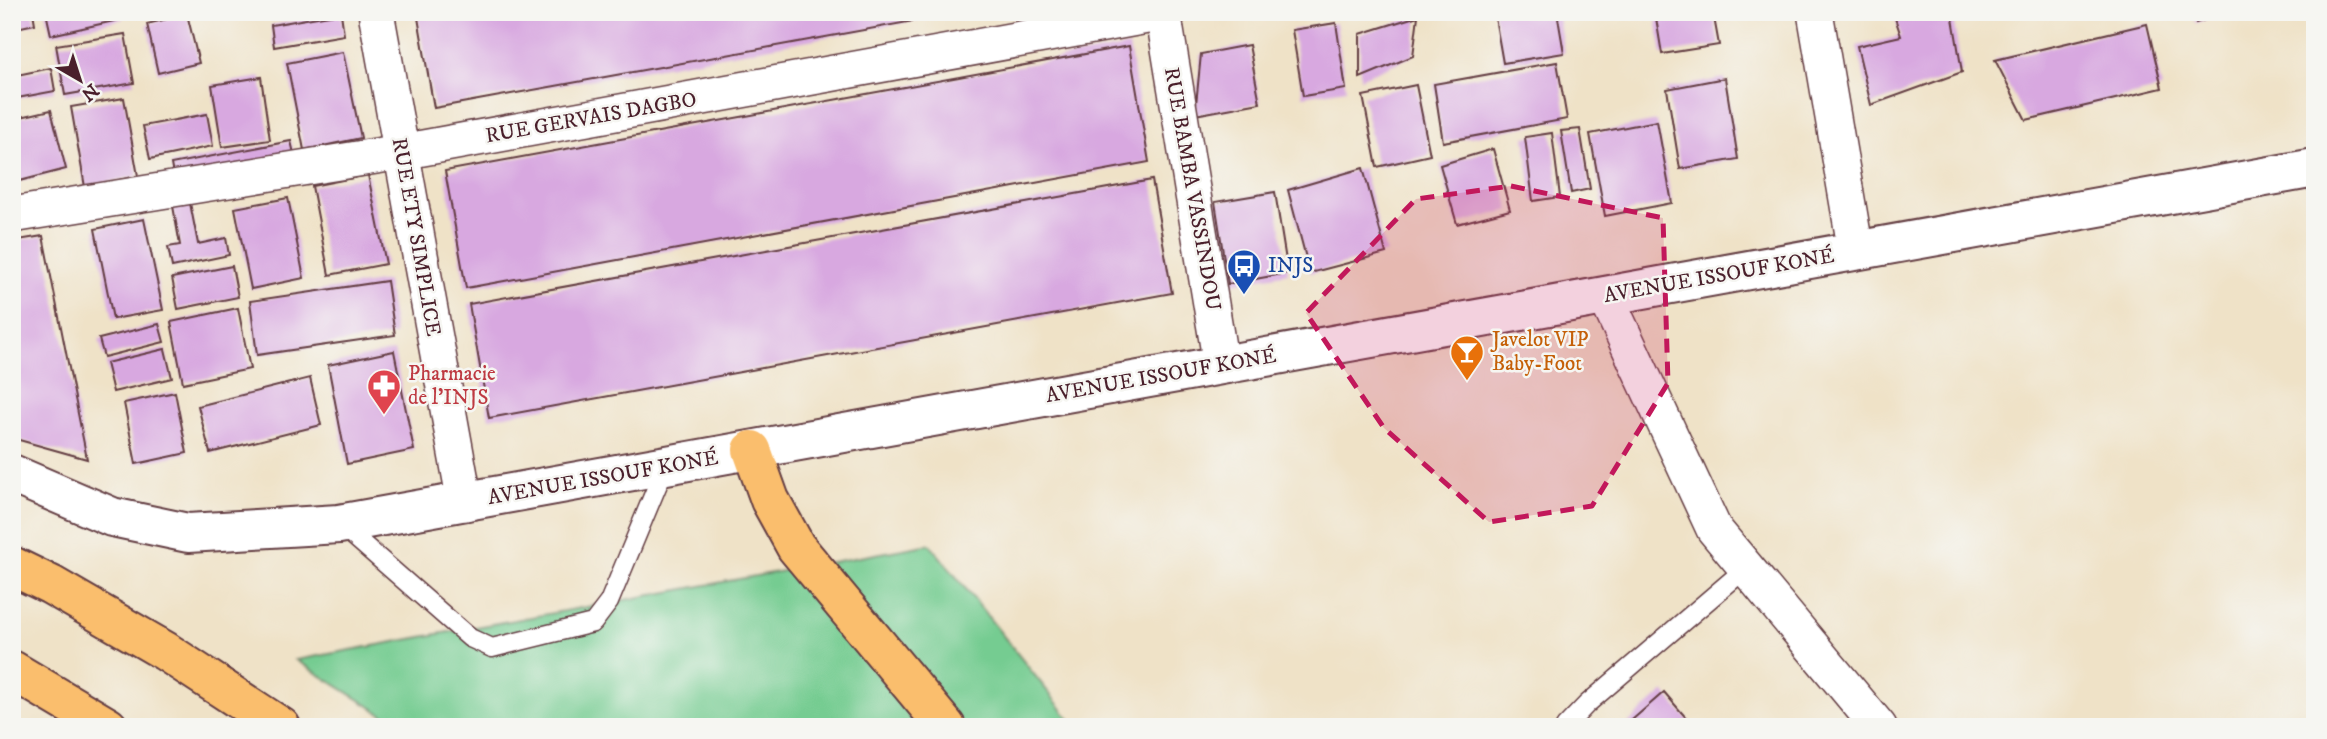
<svg xmlns="http://www.w3.org/2000/svg" width="2327" height="739" viewBox="0 0 2327 739" font-family="'IM FELL DW Pica',serif">
  <style>
    .green { fill: #75cc91; stroke: #60765e; stroke-width: 2 }
    .building { fill: #d8a8e0 }
    .lines { fill: none; stroke-linecap: round; stroke-linejoin: round }
    .service-casing { stroke: #633c42; stroke-width: 21 }
    .minor-casing { stroke: #633c42; stroke-width: 38 }
    .tertiary-casing { stroke: #633c42; stroke-width: 42 }
    .motorway-casing { stroke: #633c42; stroke-width: 42 }
    .service { stroke: #fff; stroke-width: 18 }
    .minor { stroke: #fff; stroke-width: 35 }
    .tertiary { stroke: #fff; stroke-width: 38 }
    .motorway { stroke: #fabe6d; stroke-width: 38 }
    .marked { fill: #c2185b; fill-opacity: 0.2; stroke: #c2185b; stroke-width: 5; stroke-dasharray: 14 9; stroke-linejoin: round }
    .labels { text-anchor: middle; dominant-baseline: central; stroke-width: 5; stroke-linejoin: round; paint-order: stroke }
    .street-label { font-size: 21px; fill: #4a1f2b; stroke: #f6f6f2 }
    .transit-label { font-size: 21px; fill: #164399; stroke: #f6f6f2; text-anchor: start }
    .food-label { font-size: 21px; fill: #c56008; stroke: #f6f6f2; text-anchor: start }
    .health-label { font-size: 21px; fill: #be3a42; stroke: #f6f6f2; text-anchor: start }
  </style>
  <rect width="100%" height="100%" fill="#f6f6f2"/>
  <filter id="ink" filterUnits="userSpaceOnUse"><feTurbulence type="fractalNoise" baseFrequency=".0143" numOctaves="2"/><feDisplacementMap in="SourceGraphic" scale="14" xChannelSelector="R" yChannelSelector="G"/><feConvolveMatrix kernelMatrix="1 2 1 2 8 2 1 2 1" color-interpolation-filters="sRGB"/></filter>
  <filter id="wash" filterUnits="userSpaceOnUse"><feTurbulence type="fractalNoise" baseFrequency=".00686" numOctaves="4" result="noise"/><feDisplacementMap in="SourceGraphic" scale="28" xChannelSelector="R" yChannelSelector="G"/><feGaussianBlur stdDeviation="1.57" result="paint"/><feColorMatrix in="noise" values="0 0 0 0 0 0 0 0 0 0 0 0 0 0 0 0 0 1.4 0 .05"/><feComposite in="paint" operator="in"/></filter>
  <g filter="url(#wash)">
    <rect width="100%" height="100%" fill="#efe2c7"/>
    <polygon class="green" points="930,544 1076,727 403,727 296,660"/>
    <g id="blocks">
      <g class="building">
        <polygon points="12,12 33,12 35,24 12,29"/>
        <polygon points="46,12 121,12 123,19 51,35"/>
        <polygon points="417,12 952,12 952,14 434,108"/>
        <polygon points="1494,12 1557,12 1564,53 1503,63"/>
        <polygon points="1655,12 1713,12 1719,45 1662,54"/>
        <polygon points="1893,12 1952,12 1962,72 1871,105 1857,46 1901,36"/>
        <polygon points="2192,12 2224,12 2224,13 2196,23"/>
        <polygon points="341,13 344,35 274,47 271,25"/>
        <polygon points="187,14 199,63 158,73 147,24"/>
        <polygon points="1418,16 1413,56 1360,78 1360,34"/>
        <polygon points="1336,23 1346,89 1303,96 1292,30"/>
        <polygon points="2147,24 2162,88 2026,120 1995,60"/>
        <polygon points="125,34 134,83 65,95 56,45"/>
        <polygon points="1249,45 1260,103 1195,115 1201,54"/>
        <polygon points="1129,46 1149,162 466,288 445,171"/>
        <polygon points="343,52 361,138 304,150 287,63"/>
        <polygon points="1557,62 1567,119 1443,142 1434,84"/>
        <polygon points="51,68 55,91 12,99 12,76"/>
        <polygon points="261,77 270,140 222,147 212,85"/>
        <polygon points="1725,78 1738,159 1680,169 1667,89"/>
        <polygon points="1416,85 1430,155 1377,167 1363,96"/>
        <polygon points="124,98 138,176 85,187 71,107"/>
        <polygon points="51,110 66,169 12,183 12,119"/>
        <polygon points="207,114 213,146 150,159 143,126"/>
        <polygon points="1657,121 1672,203 1605,216 1590,134"/>
        <polygon points="1580,129 1590,189 1571,193 1561,131"/>
        <polygon points="1552,133 1560,197 1533,201 1525,137"/>
        <polygon points="291,141 295,158 174,181 171,164"/>
        <polygon points="1493,149 1510,210 1457,224 1440,165"/>
        <polygon points="1363,168 1386,253 1310,273 1288,190"/>
        <polygon points="368,175 386,264 329,275 312,186"/>
        <polygon points="1152,180 1172,293 489,418 469,304"/>
        <polygon points="1275,192 1288,273 1228,284 1215,202"/>
        <polygon points="288,198 304,278 251,289 235,208"/>
        <polygon points="190,203 198,244 226,238 229,255 172,267 168,247 180,245 173,206"/>
        <polygon points="144,219 163,310 113,319 95,229"/>
        <polygon points="43,236 87,459 12,438 12,241"/>
        <polygon points="232,266 238,297 178,309 172,278"/>
        <polygon points="387,281 395,335 257,355 250,301"/>
        <polygon points="238,308 250,369 183,383 171,322"/>
        <polygon points="159,324 164,342 104,357 99,339"/>
        <polygon points="165,349 172,378 113,392 106,363"/>
        <polygon points="394,351 414,450 347,464 328,365"/>
        <polygon points="310,378 321,425 210,453 198,406"/>
        <polygon points="175,392 187,453 136,464 124,403"/>
        <polygon points="1664,692 1694,727 1624,727"/>
      </g>
    </g>
  </g>
  <g filter="url(#ink)">
    <use href="#blocks" fill-opacity="0" stroke="#633c42" stroke-width="2"/>
    <g class="lines">
      <g class="service-casing">
        <g id="service">
          <polyline points="341,525 470,638 492,648 593,623 609,602 665,467"/>
          <polyline points="1565,727 1587,704 1746,568"/>
        </g>
      </g>
      <g class="minor-casing">
        <g id="minor">
          <polyline points="376,12 465,503"/>
          <polyline points="1163,12 1221,365"/>
          <polyline points="1815,12 1856,252"/>
          <polyline points="12,215 401,152 1169,12"/>
          <polyline points="1605,295 1714,529 1879,727"/>
        </g>
      </g>
      <g class="tertiary-casing">
        <polyline id="tertiary" points="12,474 112,517 188,533 339,524 2315,168"/>
      </g>
      <g class="motorway-casing">
        <g id="motorway">
          <polyline points="752,450 770,500 796,547 946,727"/>
          <polyline points="12,566 51,585 165,651 281,727"/>
          <polyline points="12,670 108,727"/>
        </g>
      </g>
      <use href="#service" class="service"/>
      <use href="#minor" class="minor"/>
      <use href="#tertiary" class="tertiary"/>
      <use href="#motorway" class="motorway"/>
    </g>
  </g>
  <path class="marked" d="M1511,186L1663,218L1668,383L1592,506L1489,522L1384,428L1306,313L1416,199Z"/>
  <defs>
    <g id="bus-pin" transform="scale(1.75)"><path d="M0 17L-7.5 6A9.5 9.5 0 1 1 7.5 6Z" fill="#1a4fb4" stroke="#f6f6f2"/><path d="M-5-6H5V4H4V6H2V4H-2V6H-4V4H-5ZM-3.5-4V0h7V-4ZM-3.5 1.2v1.5H-2V1.2ZM2 1.2v1.5H3.5V1.2Z" fill="#fff"/></g>
    <g id="bar-pin" transform="scale(1.75)"><path d="M0 17L-7.5 6A9.5 9.5 0 1 1 7.5 6Z" fill="#e8710a" stroke="#f6f6f2"/><path d="M-6-5H6L.8 .8V4.5H3.5V6h-7V4.5H-.8V.8Z" fill="#fff"/></g>
    <g id="pharmacy-pin" transform="scale(1.75)"><path d="M0 17L-7.5 6A9.5 9.5 0 1 1 7.5 6Z" fill="#e0444e" stroke="#f6f6f2"/><path d="M-2-6h4v4h4v4h-4v4h-4v-4h-4v-4h4Z" fill="#fff"/></g>
  </defs>
  <g fill-rule="evenodd">
    <use href="#bus-pin" x="1244" y="266"/>
    <use href="#bar-pin" x="1467" y="352"/>
    <use href="#pharmacy-pin" x="384" y="386"/>
  </g>
  <g class="labels">
    <g class="street-label">
      <text transform="translate(591 118) rotate(-10)">RUE GERVAIS DAGBO</text>
      <text transform="translate(1192 189) rotate(80)">RUE BAMBA VASSINDOU</text>
      <text transform="translate(416 237) rotate(80)">RUE ETY SIMPLICE</text>
      <text transform="translate(1719 276) rotate(-10)">AVENUE ISSOUF KONÉ</text>
      <text transform="translate(1161 376) rotate(-10)">AVENUE ISSOUF KONÉ</text>
      <text transform="translate(603 478) rotate(-10)">AVENUE ISSOUF KONÉ</text>
    </g>
    <g class="transit-label">
      <text x="1268" y="266">INJS</text>
    </g>
    <g class="food-label">
      <text x="1492" y="340">Javelot VIP<tspan x="1492" dy="24">Baby-Foot</tspan></text>
    </g>
    <g class="health-label">
      <text x="408" y="374">Pharmacie<tspan x="408" dy="24">de l'INJS</tspan></text>
    </g>
  </g>
  <rect width="2327" height="739" fill="none" stroke="#f6f6f2" stroke-width="42"/>
  <g transform="translate(80 80) rotate(141)" stroke="#f6f6f2" stroke-width="5" paint-order="stroke">
  <path d="M0-5L12 26L0 18L-12 26Z" fill="#4a1f2b"/>
  <text y="-10" font-size="19" font-weight="bold" text-anchor="middle" fill="#4a1f2b">N</text>
  </g>
</svg>
